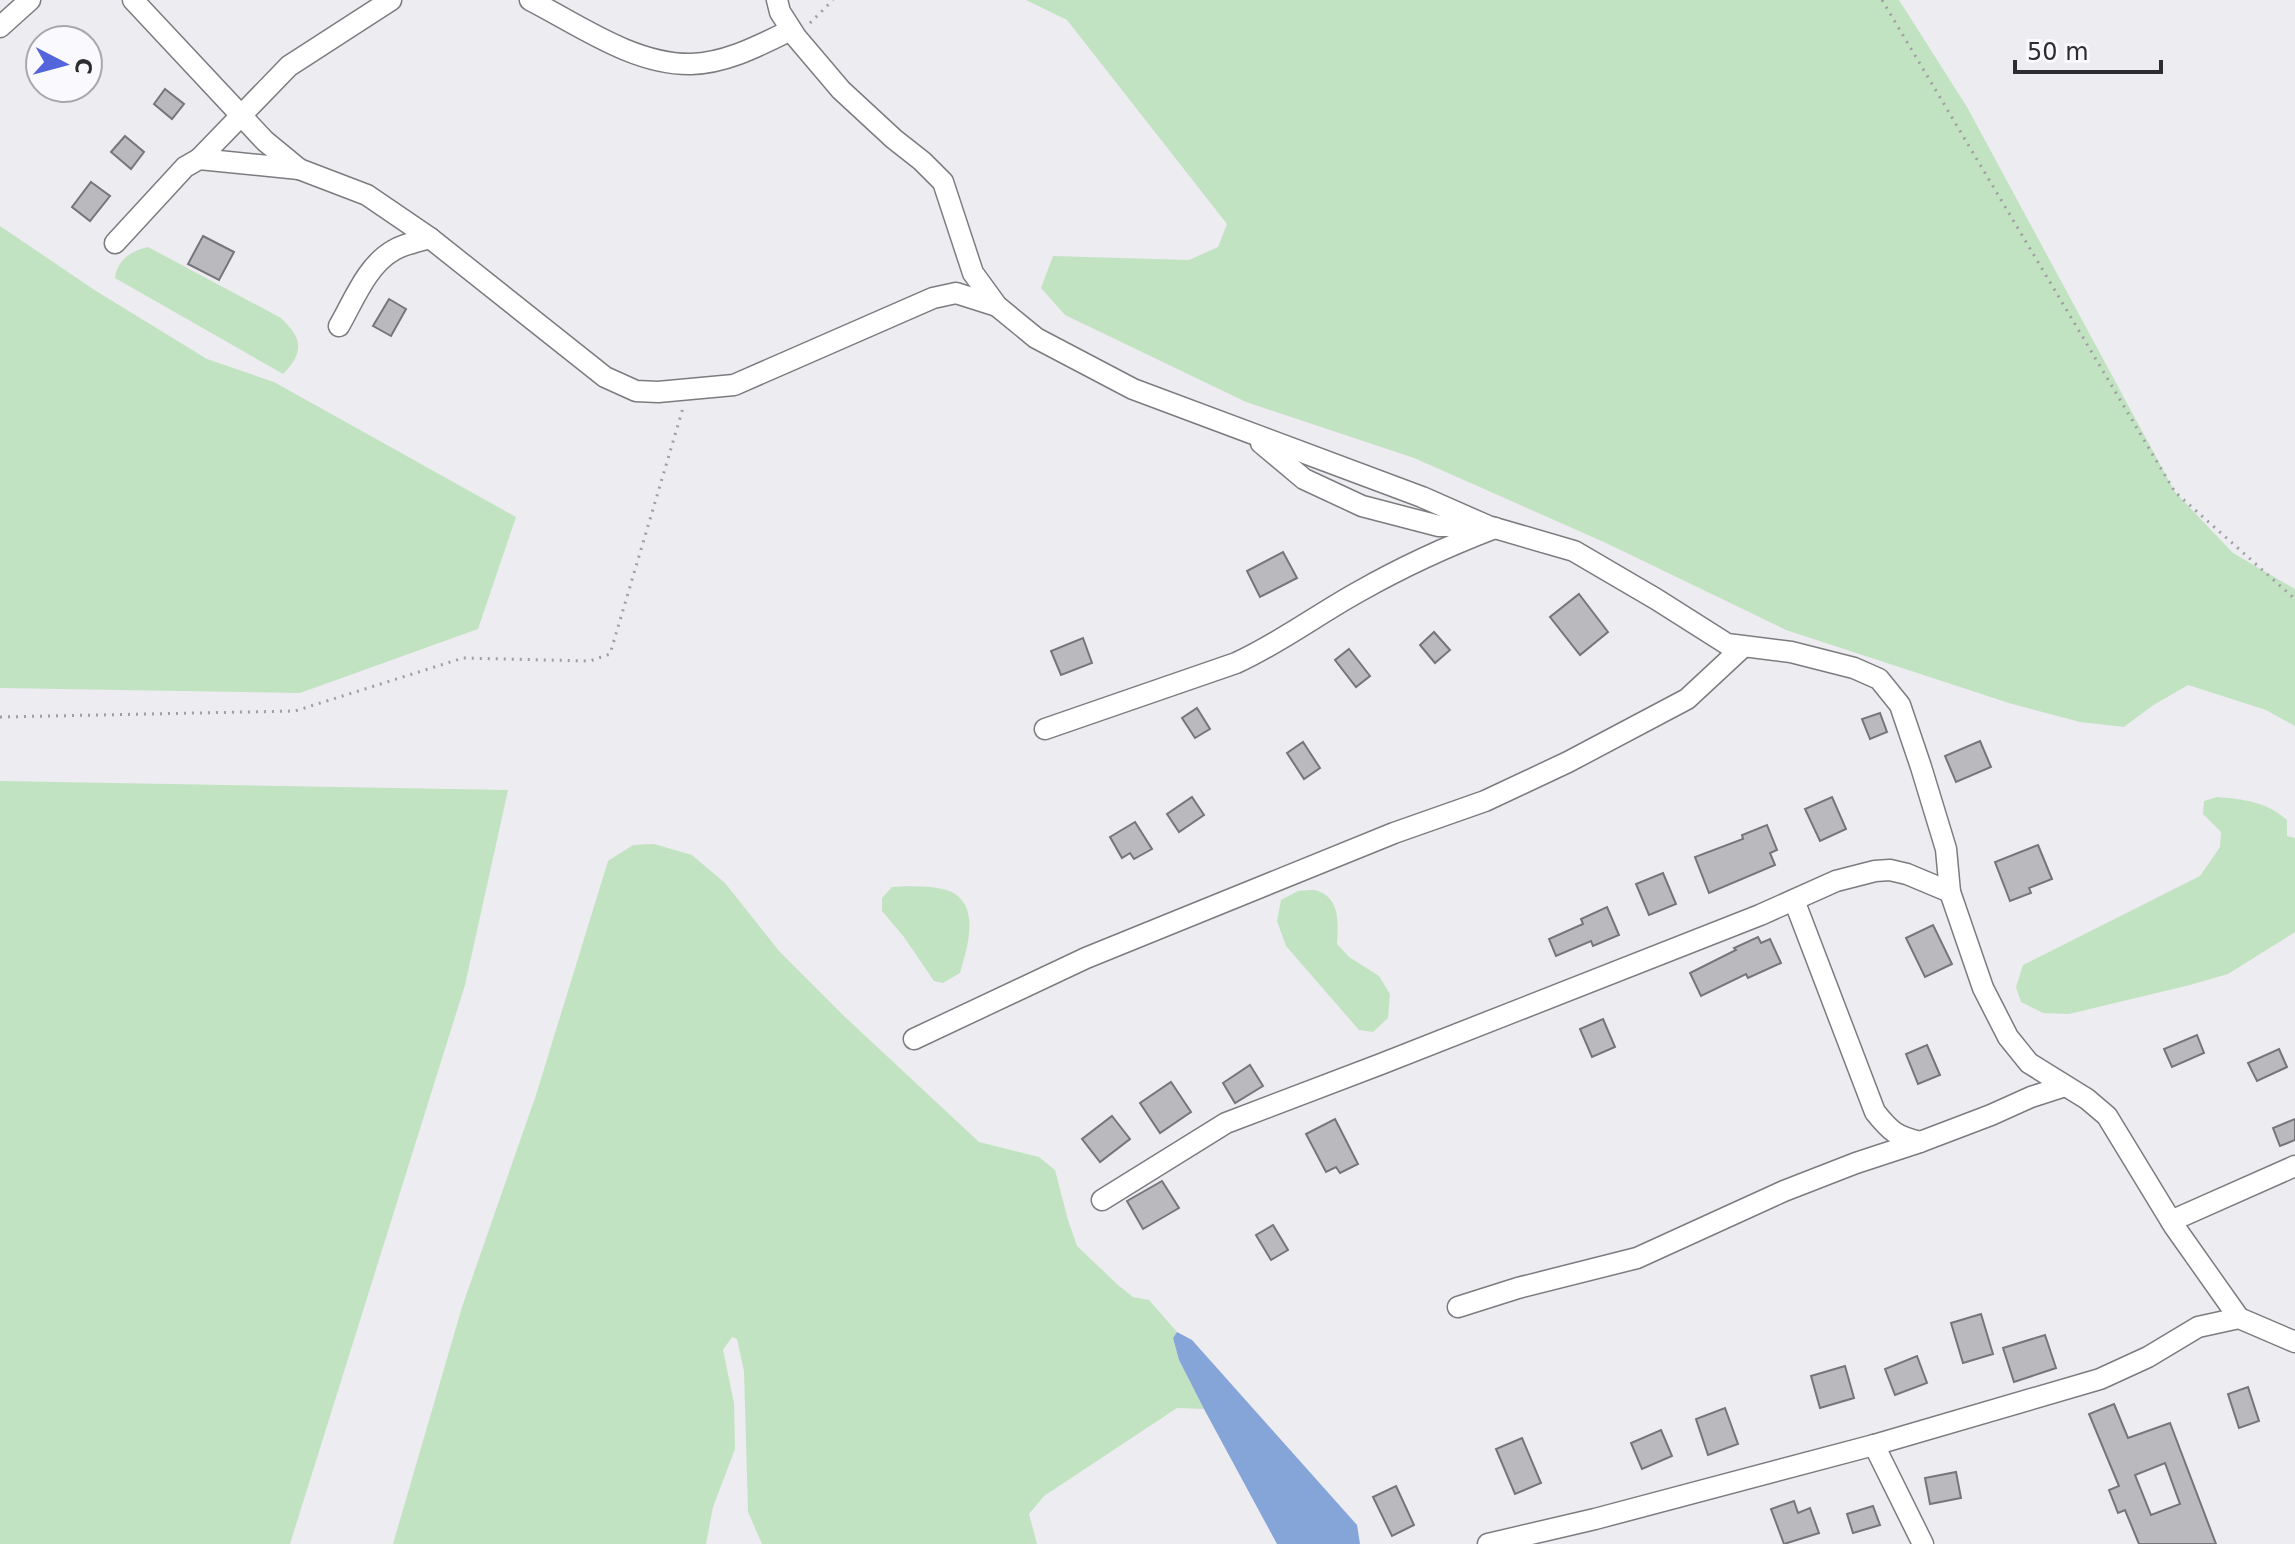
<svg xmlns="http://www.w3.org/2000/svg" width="2295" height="1544" viewBox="0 0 2295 1544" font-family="'DejaVu Sans',sans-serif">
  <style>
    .green { fill: #c2e3c2 }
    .water { fill: #85a4d7 }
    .building { fill: #bab9bd; stroke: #767579; stroke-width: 2; fill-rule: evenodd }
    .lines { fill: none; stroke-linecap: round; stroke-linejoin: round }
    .minor-casing { stroke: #7c7b7f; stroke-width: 23 }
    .path { stroke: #9f9ea2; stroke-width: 3; stroke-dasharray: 2 6; stroke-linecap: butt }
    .minor { stroke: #fff; stroke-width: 20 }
  </style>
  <rect width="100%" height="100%" fill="#edecf1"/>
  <g class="green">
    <polygon points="1026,0 1899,0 1967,107 2175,492 2233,553 2295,589 2295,726 2266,710 2188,685 2152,706 2124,727 2080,722 2012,704 1786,630 1606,543 1414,458 1246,402 1065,315 1041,288 1053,256 1189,260 1218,247 1227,224 1067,20"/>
    <polygon points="0,226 96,291 207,359 274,382 516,517 478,629 300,693 0,688"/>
    <path d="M148,247L281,318C302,338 305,352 283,374L115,278C117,260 131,251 148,247Z"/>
    <polygon points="0,781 508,790 465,985 290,1544 0,1544"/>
    <path d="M2217,797C2243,799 2267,802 2287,820V836L2295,838V932L2228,974L2190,985L2069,1014L2043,1013L2021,1002L2016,987L2023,965L2200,876L2220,847L2221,832L2203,814L2204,801Z"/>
    <polygon points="654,844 692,855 725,883 779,951 844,1016 979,1142 1039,1157 1055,1170 1068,1220 1077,1246 1118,1285 1133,1297 1149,1300 1177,1332 1173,1338 1179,1360 1204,1409 1177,1408 1044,1496 1029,1514 1037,1544 762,1544 748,1512 744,1371 737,1339 732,1337 723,1350 734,1403 735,1449 713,1507 706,1544 393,1544 462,1307 536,1095 608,861 633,845"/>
    <path d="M910,886C926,887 949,886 960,898C978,917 966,952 960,973L943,983L934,981L904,937L882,911V898L892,887Z"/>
    <path d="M1298,891C1303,891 1313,889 1318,891C1341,899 1338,925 1337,944L1349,957L1379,976L1390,994L1388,1018L1373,1032L1359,1030L1286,946L1277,921L1281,900Z"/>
  </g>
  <polygon class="water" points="1177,1332 1192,1340 1357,1525 1360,1544 1277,1544 1204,1409 1179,1360 1173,1338"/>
  <g class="building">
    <polygon points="165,89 184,104 172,119 154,104"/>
    <polygon points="125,136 144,152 131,169 111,152"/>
    <polygon points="91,182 110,196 90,221 72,207"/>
    <polygon points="203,236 234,252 219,280 188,264"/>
    <polygon points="389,299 406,309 391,336 373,326"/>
    <polygon points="1283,552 1297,578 1260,597 1247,571"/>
    <polygon points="1579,594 1608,632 1580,655 1550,617"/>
    <polygon points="1434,632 1450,650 1435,663 1420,645"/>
    <polygon points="1083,638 1092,663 1061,675 1051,651"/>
    <polygon points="1349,649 1370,676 1356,687 1335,660"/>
    <polygon points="1197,708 1210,729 1195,738 1182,718"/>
    <polygon points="1880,713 1887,732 1870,739 1862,719"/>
    <polygon points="1980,741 1991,767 1956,782 1945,756"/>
    <polygon points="1303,742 1320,768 1304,779 1287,753"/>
    <polygon points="1192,797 1204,815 1179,832 1167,814"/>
    <polygon points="1832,797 1846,829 1820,841 1805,809"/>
    <polygon points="1135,822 1152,849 1134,859 1130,853 1122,858 1110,837"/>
    <polygon points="1767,825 1777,850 1770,853 1775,865 1709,893 1695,857 1743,839 1742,835"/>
    <polygon points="2038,845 2052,879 2029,888 2031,893 2010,901 1995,862"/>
    <polygon points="1663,873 1676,904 1649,915 1636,884"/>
    <polygon points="1607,907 1619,935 1593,946 1591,941 1556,956 1549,939 1583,924 1581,919"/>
    <polygon points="1933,925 1952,964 1925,977 1906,938"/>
    <polygon points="1758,937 1761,943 1770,939 1781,963 1748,978 1746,974 1701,996 1690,973 1736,950 1734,948"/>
    <polygon points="1603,1019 1615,1047 1592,1057 1580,1029"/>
    <polygon points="2197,1035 2204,1053 2172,1067 2164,1049"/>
    <polygon points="1927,1045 1940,1075 1918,1084 1906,1054"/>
    <polygon points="2279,1049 2287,1067 2257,1081 2248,1063"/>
    <polygon points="1250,1065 1263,1086 1235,1103 1223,1083"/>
    <polygon points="1171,1082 1191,1112 1160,1133 1140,1103"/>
    <polygon points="1112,1116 1130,1139 1100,1162 1082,1139"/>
    <polygon points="1335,1119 1358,1164 1340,1173 1336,1167 1326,1172 1306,1134"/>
    <polygon points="2295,1119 2295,1140 2280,1146 2273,1128"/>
    <polygon points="1162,1181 1179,1208 1143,1229 1127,1201"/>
    <polygon points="1273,1225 1288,1250 1271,1260 1256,1235"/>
    <polygon points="1981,1314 1993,1354 1963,1363 1951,1323"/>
    <polygon points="2045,1335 2056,1368 2014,1382 2003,1348"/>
    <polygon points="1917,1356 1927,1383 1895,1395 1885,1369"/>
    <polygon points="1845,1366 1854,1398 1820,1408 1811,1376"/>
    <polygon points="2248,1387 2259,1421 2239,1428 2228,1394"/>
    <path d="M2114,1404L2128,1438L2170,1423L2216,1544H2139L2125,1510L2118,1513L2109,1490L2119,1486L2089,1414ZM2165,1463L2180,1504L2151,1515L2135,1475Z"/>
    <polygon points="1725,1408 1738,1444 1708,1455 1696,1419"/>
    <polygon points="1661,1430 1672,1456 1642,1469 1631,1443"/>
    <polygon points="1522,1438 1541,1483 1515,1494 1496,1449"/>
    <polygon points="1956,1472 1961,1498 1930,1504 1925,1478"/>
    <polygon points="1396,1486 1414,1525 1392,1536 1373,1497"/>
    <polygon points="1794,1501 1798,1513 1810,1508 1819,1533 1784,1544 1771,1509"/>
    <polygon points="1873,1506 1880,1525 1853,1533 1847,1514"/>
  </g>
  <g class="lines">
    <g class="minor-casing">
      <g id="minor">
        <polyline points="133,0 265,141 299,169 367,195 430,238 605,377 636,391 658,392 734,385 933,298 956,293 997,306"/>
        <path d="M530,0C579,25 634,65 691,64C727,63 760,45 791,30"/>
        <polyline points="777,0 780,12 796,37 841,90 894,139 922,161 943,182 973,273 997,306 1036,338 1133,389 1422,497 1488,526 1574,551 1656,599 1727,644 1791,652 1854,668 1879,679 1900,705 1921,767 1946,849 1950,892 1983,988 2008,1037 2029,1063 2087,1099 2107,1116 2174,1226 2239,1318"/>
        <polyline points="0,27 30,0"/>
        <polyline points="199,159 289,66 391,0"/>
        <polyline points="115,243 185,167 199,159 299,169"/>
        <path d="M339,326C354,300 367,265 394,250C404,244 419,241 430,238"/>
        <polyline points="1261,443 1304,479 1362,506 1439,526 1480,526"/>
        <path d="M1045,729L1236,663C1280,643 1318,614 1360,591C1404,566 1448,546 1495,528"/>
        <path d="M1794,900L1875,1112C1891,1132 1896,1136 1920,1142"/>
        <polyline points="914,1039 1086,958 1394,833 1485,801 1568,762 1687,699 1743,647"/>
        <polyline points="1102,1200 1226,1123 1381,1064 1760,915 1836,881 1875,871 1890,870 1907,874 1950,892"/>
        <polyline points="2171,1221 2295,1166"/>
        <polyline points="1458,1307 1518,1288 1637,1258 1784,1191 1856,1163 1920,1142 1991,1115 2031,1097 2065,1086"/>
        <polyline points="1874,1445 1923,1544"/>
        <polyline points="1488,1544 1595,1519 1874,1445 2100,1379 2148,1357 2198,1327 2239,1318 2295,1342"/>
      </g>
    </g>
    <g class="path">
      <polyline points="1882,0 2175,492 2295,599"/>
      <polyline points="810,23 833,0"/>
      <polyline points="0,717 295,711 463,658 590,661 610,654 683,408"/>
    </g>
    <use href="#minor" class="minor"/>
  </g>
  <g transform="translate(64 64) rotate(96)"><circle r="38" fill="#fafafe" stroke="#a8a8ab" stroke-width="2"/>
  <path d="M0-6L14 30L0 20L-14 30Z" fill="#5365db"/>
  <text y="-12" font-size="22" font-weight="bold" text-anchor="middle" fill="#2d2c2e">С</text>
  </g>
  <path d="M2015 60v12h146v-12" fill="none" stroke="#2d2c2e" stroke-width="4"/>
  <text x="2027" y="60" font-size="24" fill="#2d2c2e" stroke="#fafafe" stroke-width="6" paint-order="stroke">50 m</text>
</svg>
